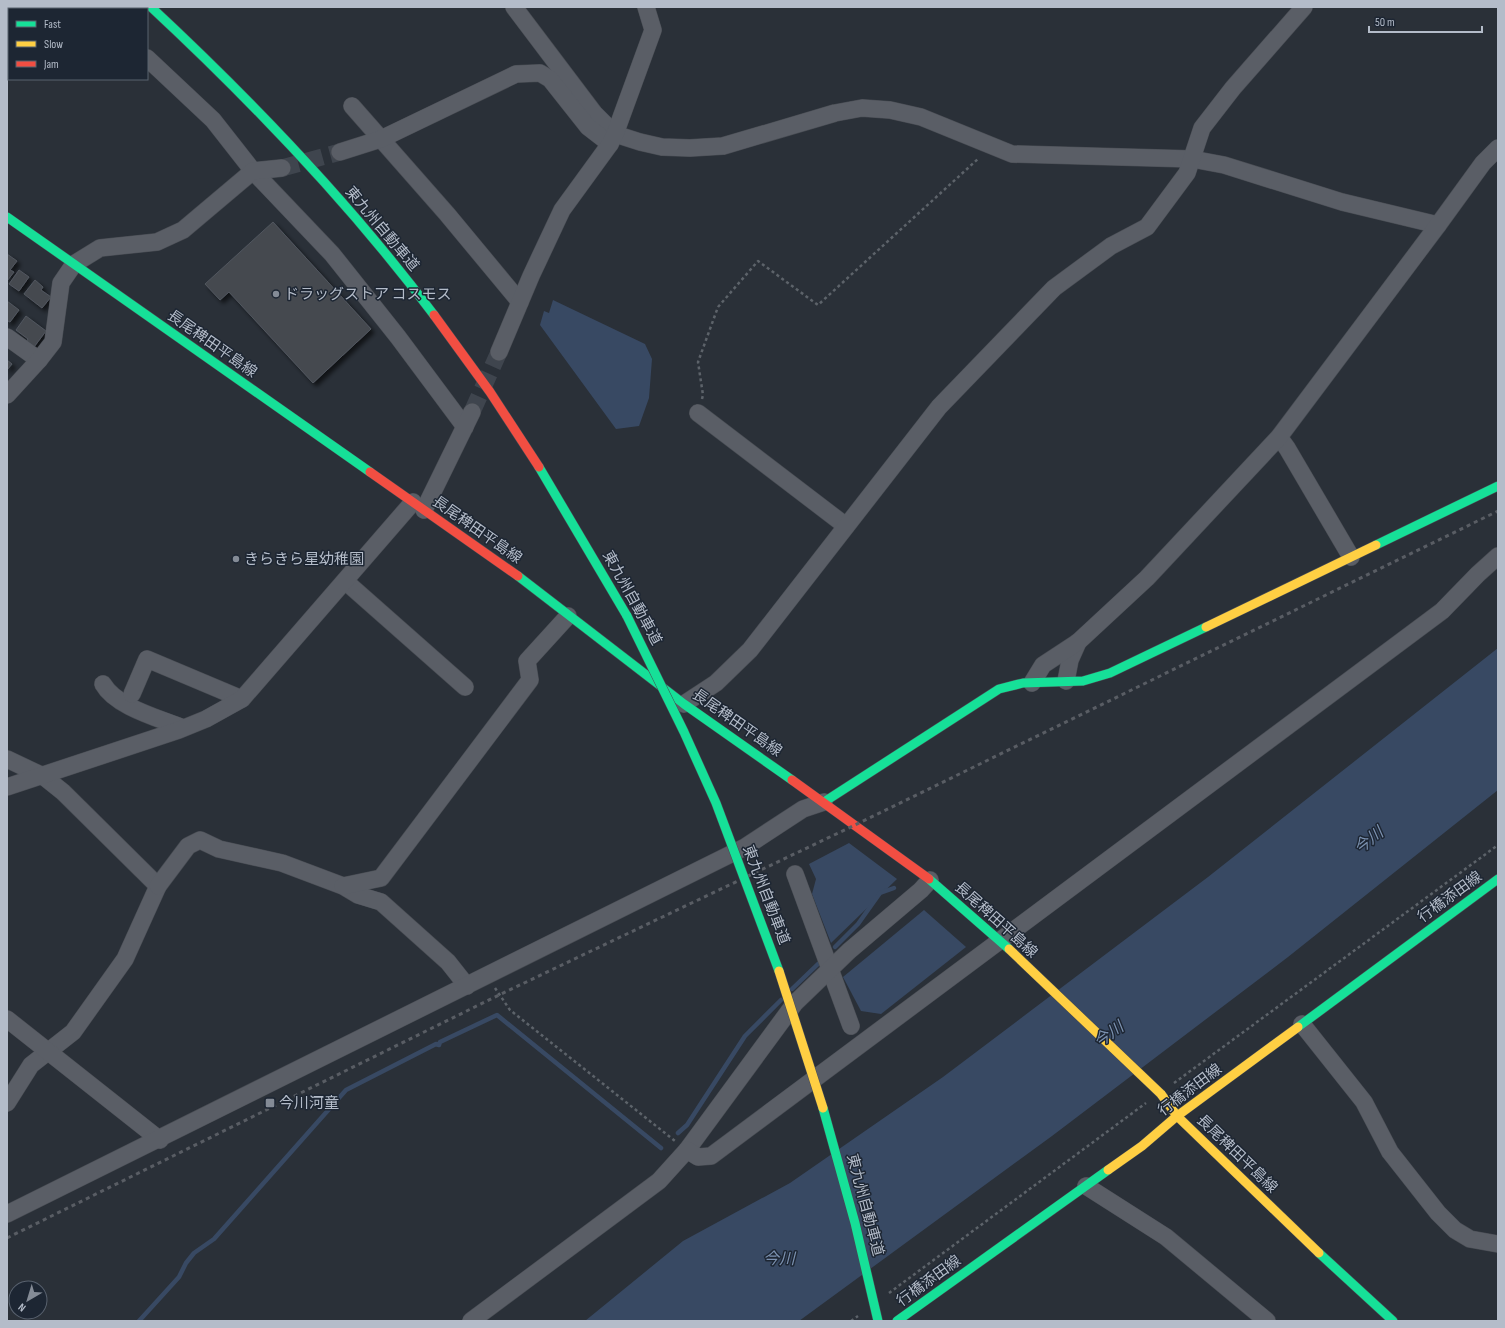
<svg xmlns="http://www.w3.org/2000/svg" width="1505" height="1328" viewBox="0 0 1505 1328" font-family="'Sofia Sans Condensed','Noto Sans JP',sans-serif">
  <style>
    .water { fill: #384963 }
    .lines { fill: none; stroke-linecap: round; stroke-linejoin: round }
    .stream { stroke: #384963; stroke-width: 4.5 }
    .building { fill: #444950; stroke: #52575f; filter: url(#shadow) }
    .street-tunnel { stroke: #3f454e; stroke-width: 17; stroke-dasharray: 17 8; stroke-linecap: butt }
    .street-casing { stroke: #484c53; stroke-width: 18 }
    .fast-casing { stroke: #484c53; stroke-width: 10 }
    .slow-casing { stroke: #484c53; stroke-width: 10 }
    .jam-casing { stroke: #484c53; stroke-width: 10 }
    .path { stroke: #5d636a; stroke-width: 2.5; stroke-dasharray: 3 3; stroke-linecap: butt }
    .street { stroke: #5a5e66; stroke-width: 17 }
    .fast { stroke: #16e098; stroke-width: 9 }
    .slow { stroke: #ffcf43; stroke-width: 9 }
    .jam { stroke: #f24e42; stroke-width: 9 }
    .rail { stroke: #595d64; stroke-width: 3; stroke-dasharray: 4 4; stroke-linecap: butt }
    .fast-bridge-casing { stroke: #484c53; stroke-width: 10; stroke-linecap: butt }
    .slow-bridge-casing { stroke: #484c53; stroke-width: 10; stroke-linecap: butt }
    .fast-bridge { stroke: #16e098; stroke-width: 9 }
    .slow-bridge { stroke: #ffcf43; stroke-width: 9 }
    .poi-dot { fill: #848b96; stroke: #1d2633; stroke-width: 1.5 }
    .labels { text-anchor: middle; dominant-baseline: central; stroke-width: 3; stroke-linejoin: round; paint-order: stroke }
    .street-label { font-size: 15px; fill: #b4bcc9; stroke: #1d2633 }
    .poi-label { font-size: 15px; fill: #b4bcc9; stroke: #1d2633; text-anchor: start }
    .water-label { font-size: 16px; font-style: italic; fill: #7c92b1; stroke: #1d2633 }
  </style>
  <defs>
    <filter id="shadow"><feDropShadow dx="3.5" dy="3.5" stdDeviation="2" flood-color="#0009"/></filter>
  </defs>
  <rect width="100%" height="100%" fill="#2a3038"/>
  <g class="water">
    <polygon points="553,300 645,344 652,359 649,398 639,426 616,429 540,325 544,311 549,313"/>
    <polygon points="1498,648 1498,790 1288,957 1052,1136 799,1321 585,1321 683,1241 790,1183 943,1077 1208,877"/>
    <polygon points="849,843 897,879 831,943 812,894 816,879 809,864"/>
    <polygon points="924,910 966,947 881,1014 861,1011 843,977"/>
  </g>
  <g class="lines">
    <g class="stream">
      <polyline points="835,947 858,924 880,893 894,888"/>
      <polyline points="792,989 818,964"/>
      <polyline points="678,1133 687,1125 745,1036 781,1000"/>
      <polyline points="139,1321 179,1277 186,1263 194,1253 214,1239 346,1090 436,1044 439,1045 440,1042 497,1015 661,1148"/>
    </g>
  </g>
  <g class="building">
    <polygon points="273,222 371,329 313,383 229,292 220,300 205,284"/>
    <polygon points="7,254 17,261 10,270 14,272 7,281"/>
    <polygon points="19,270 29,277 19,291 9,284"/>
    <polygon points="35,280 43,287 41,290 51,297 42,308 24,294"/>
    <polygon points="7,301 19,310 10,322 8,321 7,323"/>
    <polygon points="26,316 46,331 34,347 26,342 28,339 16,330"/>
    <polygon points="7,360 12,364 7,370"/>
  </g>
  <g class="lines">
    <g class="street-tunnel">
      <polyline points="282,168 340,152"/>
      <polyline points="472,412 499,352"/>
    </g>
    <g class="street-casing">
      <g id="street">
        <polyline points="87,7 90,9"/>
        <polyline points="514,7 594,113 615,134 640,142 662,147 690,148 723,146 835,113 862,108 890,110 921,117 1012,154 1192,159 1224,165 1342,202 1438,225"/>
        <polyline points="147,58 213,120 253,171 332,254 398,337 465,427"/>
        <polyline points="352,106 447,214 520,302"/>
        <polyline points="340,152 381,139 516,74 540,73 550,79 588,127 610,144"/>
        <polyline points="7,337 39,360"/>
        <polyline points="499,352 531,276 562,210 610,144 615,134 653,30 646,7"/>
        <polyline points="7,395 39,360 53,342 61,283 74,264 100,248 157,242 183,230 253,171 282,168"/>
        <polyline points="698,413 846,526"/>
        <polyline points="1279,437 1287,448 1351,557"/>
        <polyline points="424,510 472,412"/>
        <polyline points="345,581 465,687"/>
        <polyline points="1066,681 1070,660 1078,642"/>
        <polyline points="1032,683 1043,665 1078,642 1147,578 1279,437 1438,225 1483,163 1498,148"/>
        <path d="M103,684C116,707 159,718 183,728"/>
        <polyline points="132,694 147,659 242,699"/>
        <polyline points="684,704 716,683 750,650 939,407 1054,288 1111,246 1147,227 1187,173 1202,128 1233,88 1304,7"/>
        <polyline points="7,759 43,776 63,792 158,886 125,959 73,1032 31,1065 7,1103"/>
        <polyline points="7,787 179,730 206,719 242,699 413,502"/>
        <polyline points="795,874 851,1026"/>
        <polyline points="158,886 188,846 200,840 219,849 282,863 343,886 358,895 381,902 448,962 467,986"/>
        <polyline points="343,886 381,878 530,680 527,661 568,616"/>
        <polyline points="7,1019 160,1140"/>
        <polyline points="1302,1024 1364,1102 1390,1152 1438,1213 1455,1230 1470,1239 1498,1244"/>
        <polyline points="687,1150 795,1003 849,951 921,890 930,880"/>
        <polyline points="1086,1186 1166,1237 1267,1321"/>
        <polyline points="7,1214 745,847 803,809 824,802"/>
        <polyline points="471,1321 659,1181 687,1150 698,1157 711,1156 1442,611 1478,574 1498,556"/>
      </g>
    </g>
    <g class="fast-casing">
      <g id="fast">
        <path d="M151,7C253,102 350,203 434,315"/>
        <polyline points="7,217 370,472"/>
        <polyline points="539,467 627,616"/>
        <polyline points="1376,545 1498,486"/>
        <polyline points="518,576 684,704 792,780"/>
        <polyline points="824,802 999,689 1023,683 1083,681 1110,673 1206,627"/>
        <polyline points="929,879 1009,949"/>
        <polyline points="1298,1027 1498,879"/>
        <polyline points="1319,1253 1393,1321"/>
        <polyline points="897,1321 1108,1170"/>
      </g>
    </g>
    <g class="slow-casing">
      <g id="slow">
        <polyline points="1206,627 1376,545"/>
        <polyline points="1161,1094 1177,1116 1319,1253"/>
        <polyline points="1108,1170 1142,1146 1177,1116 1298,1027"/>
      </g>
    </g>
    <g class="jam-casing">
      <g id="jam">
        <polyline points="434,315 490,392 539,467"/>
        <polyline points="370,472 518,576"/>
        <polyline points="792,780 929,879"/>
      </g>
    </g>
    <g class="path">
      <polyline points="702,399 703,395 698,362 718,307 758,261 818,305 979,158"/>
      <polyline points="495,988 510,1010 675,1141"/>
      <polyline points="1174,1083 1498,845"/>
      <polyline points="889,1293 1146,1103"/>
      <polyline points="851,1321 858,1316"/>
    </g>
    <use href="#street" class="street"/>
    <use href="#fast" class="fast"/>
    <use href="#slow" class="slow"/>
    <use href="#jam" class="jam"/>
    <polyline class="rail" points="7,1238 499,995 855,825 1498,511"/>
    <g class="fast-bridge-casing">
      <g id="fast-bridge">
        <polyline points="627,616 684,732 716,803 779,971"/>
        <polyline points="823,1108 855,1223 878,1321"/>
      </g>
    </g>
    <g class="slow-bridge-casing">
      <g id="slow-bridge">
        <polyline points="1009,949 1161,1094"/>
        <polyline points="779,971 823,1108"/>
      </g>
    </g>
    <use href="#fast-bridge" class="fast-bridge"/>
    <use href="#slow-bridge" class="slow-bridge"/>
  </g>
  <g class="poi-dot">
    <circle cx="276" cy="294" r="4"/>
    <circle cx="236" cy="559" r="4"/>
    <rect x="265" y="1098" width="10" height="10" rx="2"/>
  </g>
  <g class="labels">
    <g class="street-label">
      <text transform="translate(382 229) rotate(50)">東九州自動車道</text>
      <text transform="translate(212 344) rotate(35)">長尾稗田平島線</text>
      <text transform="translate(477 530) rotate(35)">長尾稗田平島線</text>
      <text transform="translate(632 598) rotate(61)">東九州自動車道</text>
      <text transform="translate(737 723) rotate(35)">長尾稗田平島線</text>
      <text transform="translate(766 895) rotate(69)">東九州自動車道</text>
      <text transform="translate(1450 897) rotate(-36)">行橋添田線</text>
      <text transform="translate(996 920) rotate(42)">長尾稗田平島線</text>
      <text transform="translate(1190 1090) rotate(-37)">行橋添田線</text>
      <text transform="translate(1237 1154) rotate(44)">長尾稗田平島線</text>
      <text transform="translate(865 1205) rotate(75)">東九州自動車道</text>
      <text transform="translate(929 1281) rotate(-36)">行橋添田線</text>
    </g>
    <g class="poi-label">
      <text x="284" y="294">ドラッグストア コスモス</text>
      <text x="244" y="559">きらきら星幼稚園</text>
      <text x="279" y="1103">今川河童</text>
    </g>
    <g class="water-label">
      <text transform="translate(1369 841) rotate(-38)">今川</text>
      <text transform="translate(1109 1035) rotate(-36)">今川</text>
      <text x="779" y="1259">今川</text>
    </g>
  </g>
  <rect width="1505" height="1328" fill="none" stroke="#b4bcc9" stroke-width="16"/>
  <rect x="8" y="8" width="140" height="72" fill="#1d2633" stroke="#59626f"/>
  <rect x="16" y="21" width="20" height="6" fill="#16e098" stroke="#59626f"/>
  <text x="44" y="28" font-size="12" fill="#b4bcc9">Fast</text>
  <rect x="16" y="41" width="20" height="6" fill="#ffcf43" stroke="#59626f"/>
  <text x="44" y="48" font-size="12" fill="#b4bcc9">Slow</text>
  <rect x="16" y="61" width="20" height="6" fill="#f24e42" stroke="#59626f"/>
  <text x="44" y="68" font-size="12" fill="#b4bcc9">Jam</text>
  <g transform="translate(28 1300) rotate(218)"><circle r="19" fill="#1d2633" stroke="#59626f"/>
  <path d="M0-3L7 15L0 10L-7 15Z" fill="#848b96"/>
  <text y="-6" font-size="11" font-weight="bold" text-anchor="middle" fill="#b4bcc9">N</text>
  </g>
  <path d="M1369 26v6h113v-6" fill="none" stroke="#b4bcc9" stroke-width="2"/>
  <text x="1375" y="26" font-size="12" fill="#b4bcc9" stroke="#1d2633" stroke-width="3" paint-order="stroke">50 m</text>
</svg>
